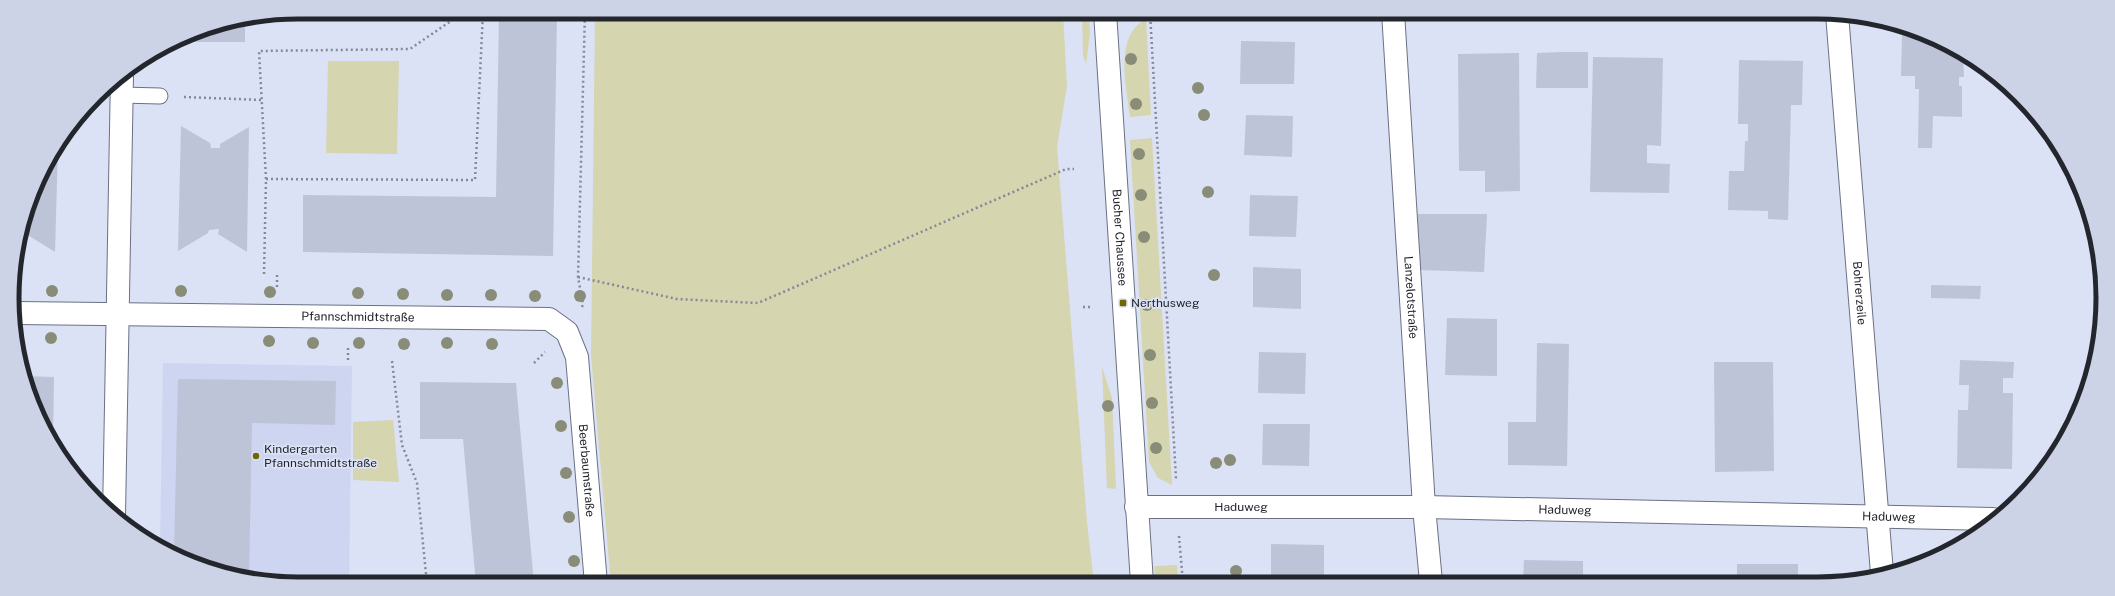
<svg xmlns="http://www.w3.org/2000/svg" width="2115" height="596" viewBox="0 0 2115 596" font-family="'Public Sans',sans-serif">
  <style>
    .built { fill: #cdd5f0 }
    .green { fill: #d5d5af }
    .building { fill: #bdc4d7 }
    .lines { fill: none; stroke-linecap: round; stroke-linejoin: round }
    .lane-casing { stroke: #6b7183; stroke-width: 17 }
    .street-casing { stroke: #6b7183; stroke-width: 24 }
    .secondary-casing { stroke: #6b7183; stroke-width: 24 }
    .path { stroke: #858997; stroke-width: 2.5; stroke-dasharray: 2 3; stroke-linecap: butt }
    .lane { stroke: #fff; stroke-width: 15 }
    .street { stroke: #fff; stroke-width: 22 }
    .secondary { stroke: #fff; stroke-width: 22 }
    .tree { fill: #898c77 }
    .poi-dot { fill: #6c6904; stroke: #dbe2f6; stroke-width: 1.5 }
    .labels { text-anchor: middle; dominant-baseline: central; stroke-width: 3.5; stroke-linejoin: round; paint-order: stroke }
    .street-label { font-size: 12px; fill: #24262d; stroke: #dbe2f6 }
    .poi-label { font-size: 12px; fill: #24262d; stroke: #dbe2f6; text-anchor: start }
    .rim { fill: none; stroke: #24262d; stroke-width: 5 }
  </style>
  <rect width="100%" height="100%" fill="#dbe2f6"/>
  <polygon class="built" points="163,363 352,366 349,584 298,584 242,579 160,547"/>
  <g class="green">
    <polygon points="595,12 1063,12 1067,86 1057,147 1087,522 1094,583 611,584 591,356"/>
    <polygon points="1082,13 1089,14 1090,33 1086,64 1083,55"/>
    <path d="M1146,19L1151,115L1130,117C1127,86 1113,37 1146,19Z"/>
    <polygon points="328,61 399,61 397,154 326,153"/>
    <polygon points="1152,138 1172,485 1158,478 1149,462 1130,140"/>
    <polygon points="1102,367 1112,398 1116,489 1107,488"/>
    <polygon points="393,420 399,482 353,480 353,422"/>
    <polygon points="1177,565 1178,583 1156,583 1154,566"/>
  </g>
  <g class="building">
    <polygon points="499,12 557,12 553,256 303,252 303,195 496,197"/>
    <polygon points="245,17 245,42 182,42 182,38 189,34"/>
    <polygon points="1902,35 1930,35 1963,54 1964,77 1959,77 1959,86 1962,86 1962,117 1933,116 1932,148 1918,148 1919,89 1915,89 1915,76 1901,76"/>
    <polygon points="1241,41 1295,42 1294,84 1240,84"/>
    <polygon points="1562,52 1588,52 1588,88 1536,88 1537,53"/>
    <polygon points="1519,53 1520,191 1485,192 1485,171 1459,171 1458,54"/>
    <polygon points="1593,57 1663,58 1661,146 1647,145 1647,163 1670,164 1669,193 1590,192"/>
    <polygon points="1739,60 1803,61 1802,105 1791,105 1788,220 1768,219 1768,211 1728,210 1729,171 1744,171 1745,141 1748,141 1748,124 1738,124"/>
    <polygon points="1246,115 1293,116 1292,157 1244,155"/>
    <polygon points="181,126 210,143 211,148 220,148 220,144 249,127 247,252 218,234 219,229 209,230 208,233 178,251"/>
    <polygon points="58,146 55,252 26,234 27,229 21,229 42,171"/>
    <polygon points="1250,195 1298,196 1296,237 1249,236"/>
    <polygon points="1418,214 1487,214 1484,272 1418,270"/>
    <polygon points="1253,267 1301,269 1301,309 1253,307"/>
    <polygon points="1931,285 1981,286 1980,299 1931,298"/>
    <polygon points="1447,318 1497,319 1497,376 1445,375"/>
    <polygon points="1537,343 1569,344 1567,466 1508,465 1508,422 1536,422"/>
    <polygon points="1259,352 1306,353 1305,394 1258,393"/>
    <polygon points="1960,360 2014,362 2013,378 2003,378 2003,393 2013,393 2012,469 1957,468 1958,410 1968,410 1969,385 1959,385"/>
    <polygon points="1714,362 1773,362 1774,471 1715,472"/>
    <polygon points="23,376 54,377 53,444 42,425"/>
    <polygon points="178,379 336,381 335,425 252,423 249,579 242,579 174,553"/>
    <polygon points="420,382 516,383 534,584 476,584 463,439 420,439"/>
    <polygon points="1263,424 1310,424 1309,466 1262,465"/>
    <polygon points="2052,444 2060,444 2052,454"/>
    <polygon points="1271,544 1324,545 1324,582 1271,582"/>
    <polygon points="1524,560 1583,561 1583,582 1523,582"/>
    <rect x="1737" y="564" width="61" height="18"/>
  </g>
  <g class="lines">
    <g class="lane-casing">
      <polyline id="lane" points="121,95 160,96"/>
    </g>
    <g class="street-casing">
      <g id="street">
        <path id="s1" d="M1393,12L1424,507L1431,582"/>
        <path id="s2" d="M1837,14L1882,573"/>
        <path id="s3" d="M16,313L549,319L567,332L577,357L596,584"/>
        <path id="s4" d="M1136,507H1424L1993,519"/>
        <polyline points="114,516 122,75"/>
      </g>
    </g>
    <g class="secondary-casing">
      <g id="secondary">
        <path id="s5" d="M1105,12L1142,583"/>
      </g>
    </g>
    <g class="path">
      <polyline points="1150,12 1176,479"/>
      <polyline points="184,97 262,100"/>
      <polyline points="266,179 475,180 483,12"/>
      <polyline points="264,274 266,179 259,51 410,49 464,12"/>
      <polyline points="578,277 677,299 758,303 1066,169 1074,169"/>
      <polyline points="277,287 277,274"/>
      <polyline points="582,307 583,304 578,277 585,12"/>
      <polyline points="1083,307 1090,307"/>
      <polyline points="348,360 348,345"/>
      <polyline points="392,361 402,445 417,483 427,584"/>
      <polyline points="534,363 545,352"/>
      <polyline points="1179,536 1183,583"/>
    </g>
    <use href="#lane" class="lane"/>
    <use href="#street" class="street"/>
    <use href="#secondary" class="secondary"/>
  </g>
  <g class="tree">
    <circle cx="1131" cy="59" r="6"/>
    <circle cx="1198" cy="88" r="6"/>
    <circle cx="1136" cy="104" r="6"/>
    <circle cx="1204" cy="115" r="6"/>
    <circle cx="1139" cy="154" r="6"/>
    <circle cx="1208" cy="192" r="6"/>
    <circle cx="1141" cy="195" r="6"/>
    <circle cx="1144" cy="237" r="6"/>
    <circle cx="1214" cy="275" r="6"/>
    <circle cx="52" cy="291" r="6"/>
    <circle cx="181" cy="291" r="6"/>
    <circle cx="270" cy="292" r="6"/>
    <circle cx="358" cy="293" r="6"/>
    <circle cx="403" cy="294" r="6"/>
    <circle cx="447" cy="295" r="6"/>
    <circle cx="491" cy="295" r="6"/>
    <circle cx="535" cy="296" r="6"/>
    <circle cx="580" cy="296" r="6"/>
    <circle cx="1147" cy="305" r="6"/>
    <circle cx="51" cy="338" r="6"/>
    <circle cx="269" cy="341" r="6"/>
    <circle cx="313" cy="343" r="6"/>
    <circle cx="359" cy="343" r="6"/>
    <circle cx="447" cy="343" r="6"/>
    <circle cx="404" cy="344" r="6"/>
    <circle cx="492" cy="344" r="6"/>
    <circle cx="1150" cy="355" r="6"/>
    <circle cx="557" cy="383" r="6"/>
    <circle cx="1152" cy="403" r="6"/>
    <circle cx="1108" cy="406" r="6"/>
    <circle cx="561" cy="426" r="6"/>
    <circle cx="1156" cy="448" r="6"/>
    <circle cx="1230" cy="460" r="6"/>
    <circle cx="1216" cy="463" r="6"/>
    <circle cx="566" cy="473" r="6"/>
    <circle cx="569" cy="517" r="6"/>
    <circle cx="574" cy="561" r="6"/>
    <circle cx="1236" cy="571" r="6"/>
  </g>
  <g class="poi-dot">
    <rect x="1119" y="299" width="8" height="8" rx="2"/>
    <circle cx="256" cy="456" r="4"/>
  </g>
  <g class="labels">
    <g class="street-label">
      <text stroke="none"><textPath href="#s5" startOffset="226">Bucher Chaussee</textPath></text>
      <text stroke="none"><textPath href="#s2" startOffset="280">Bohrerzeile</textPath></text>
      <text stroke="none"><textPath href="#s1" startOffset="286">Lanzelotstraße</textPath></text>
      <text stroke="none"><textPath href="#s3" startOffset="342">Pfannschmidtstraße</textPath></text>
      <text stroke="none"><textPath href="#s3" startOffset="696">Beerbaumstraße</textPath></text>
      <text stroke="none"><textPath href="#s4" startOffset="105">Haduweg</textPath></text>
      <text stroke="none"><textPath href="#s4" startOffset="429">Haduweg</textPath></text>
      <text stroke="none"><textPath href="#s4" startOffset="753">Haduweg</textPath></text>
    </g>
    <g class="poi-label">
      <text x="1131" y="303">Nerthusweg</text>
      <text x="264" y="449">Kindergarten<tspan x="264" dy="14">Pfannschmidtstraße</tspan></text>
    </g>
  </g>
  <path d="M0 0H2115V596H0ZM298 19H1817A279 279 0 0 1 2096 298V298A279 279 0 0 1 1817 577H298A279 279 0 0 1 19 298V298A279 279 0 0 1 298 19Z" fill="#ccd3e6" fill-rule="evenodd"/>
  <path class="rim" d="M298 19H1817A279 279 0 0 1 2096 298V298A279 279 0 0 1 1817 577H298A279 279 0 0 1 19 298V298A279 279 0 0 1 298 19Z"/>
</svg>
